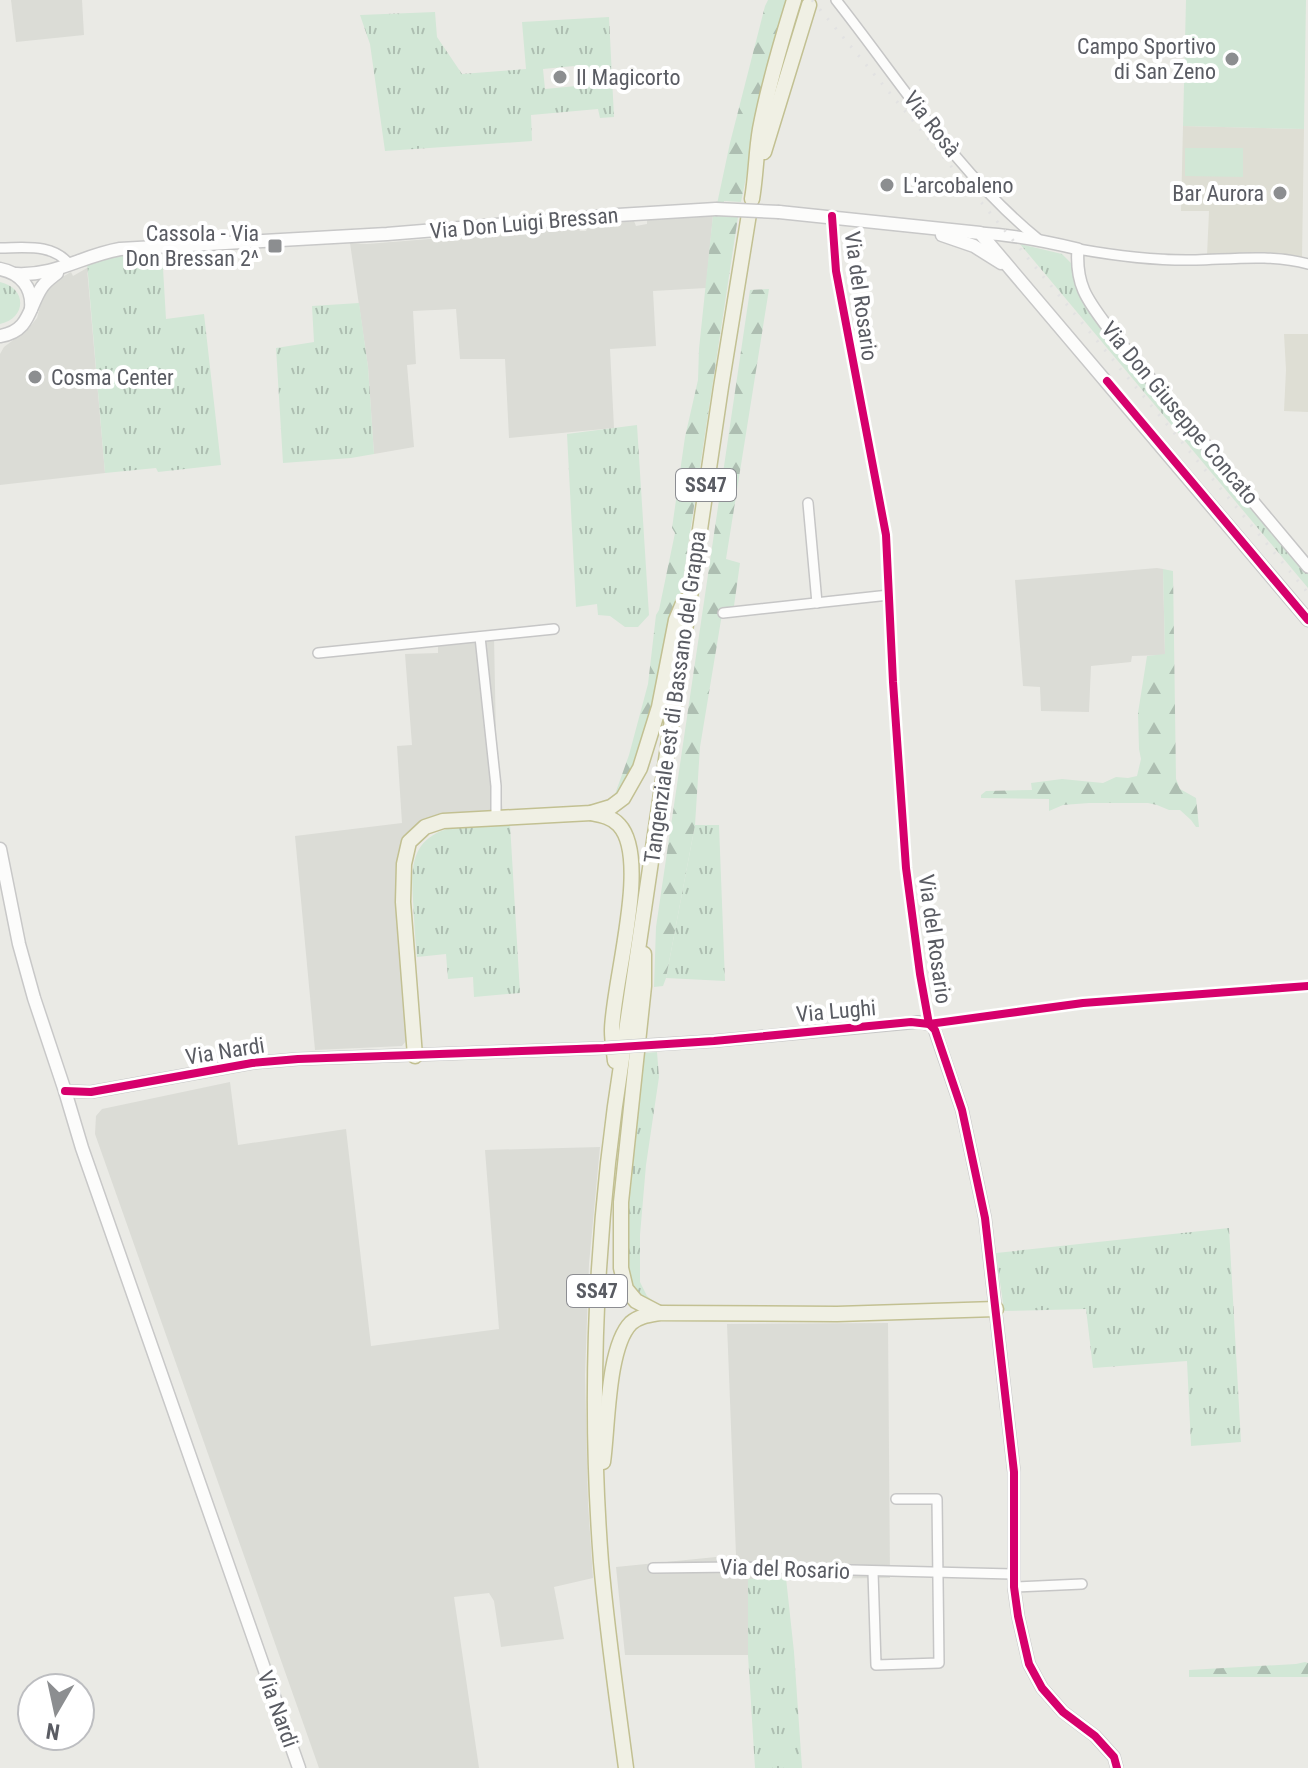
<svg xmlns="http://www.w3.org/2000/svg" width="1308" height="1768" viewBox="0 0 1308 1768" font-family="'Roboto Condensed',sans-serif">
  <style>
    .industrial { fill: #dbdcd6 }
    .education { fill: #deded4 }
    .grass { fill: url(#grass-tufts); fill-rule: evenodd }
    .forest { fill: url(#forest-firs) }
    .pitch { fill: #d2e7d6 }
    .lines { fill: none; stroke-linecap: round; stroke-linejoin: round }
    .minor-casing { stroke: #c6c6c6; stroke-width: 12 }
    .tertiary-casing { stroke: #c6c6c6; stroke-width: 14 }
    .secondary-casing { stroke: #c8c8c8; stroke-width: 15 }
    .trunk-casing { stroke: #c2c092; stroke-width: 17 }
    .minor { stroke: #fcfcfb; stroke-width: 9 }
    .tertiary { stroke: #fcfcfb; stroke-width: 11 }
    .secondary { stroke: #fcfcfb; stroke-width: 12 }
    .trunk { stroke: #f0f0e4; stroke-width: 14 }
    .rail { stroke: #e2e2e2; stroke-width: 3; stroke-dasharray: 2 10; stroke-linecap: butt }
    .tertiary-bridge-casing { stroke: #c6c6c6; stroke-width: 14; stroke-linecap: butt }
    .secondary-bridge-casing { stroke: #c8c8c8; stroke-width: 15; stroke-linecap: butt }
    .tertiary-bridge { stroke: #fcfcfb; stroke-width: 11 }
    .secondary-bridge { stroke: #fcfcfb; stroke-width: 12 }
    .cycleway-casing { stroke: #fff; stroke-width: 13 }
    .cycleway { stroke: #d6006c; stroke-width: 8 }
    .poi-dot { fill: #8c8e90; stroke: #fff; stroke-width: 3 }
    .labels { text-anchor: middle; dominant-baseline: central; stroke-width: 8; stroke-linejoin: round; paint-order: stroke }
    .shield { fill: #fff; stroke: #8c8d92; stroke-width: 2 }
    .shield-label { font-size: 20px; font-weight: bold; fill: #5a5c63 }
    .poi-label { font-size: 22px; fill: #5a5c63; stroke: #fff; text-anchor: end }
    .street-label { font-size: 22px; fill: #5a5c63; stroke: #fff }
  </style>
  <defs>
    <pattern id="grass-tufts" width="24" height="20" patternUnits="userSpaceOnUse" patternTransform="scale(2)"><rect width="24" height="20" fill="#d2e7d6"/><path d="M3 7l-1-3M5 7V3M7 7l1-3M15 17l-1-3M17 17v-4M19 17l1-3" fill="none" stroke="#adbeb1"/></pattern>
    <pattern id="forest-firs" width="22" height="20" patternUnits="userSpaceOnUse" patternTransform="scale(2)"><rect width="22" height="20" fill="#d2e7d6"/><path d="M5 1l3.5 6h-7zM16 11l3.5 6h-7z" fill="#adbeb1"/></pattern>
  </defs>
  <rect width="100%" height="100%" fill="#eaeae5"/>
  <g class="industrial">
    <polygon points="11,0 82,0 84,35 16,42"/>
    <polygon points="713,215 706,288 653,291 656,346 610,349 614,428 509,438 505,359 460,359 456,309 413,311 416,364 407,365 414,447 374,454 368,367 350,243 367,244 578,227 580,231 586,231 588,226 634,221 636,226 647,224 647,220"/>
    <polygon points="87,268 105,473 0,485 0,354 4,347 28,329 37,318 42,299 48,290 59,279 71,272 73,276"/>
    <polygon points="1157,568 1163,569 1165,655 1132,656 1131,662 1091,666 1089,712 1041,711 1040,687 1023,686 1015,580"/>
    <polygon points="494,637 496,738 503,815 460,816 410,841 409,1037 402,1046 315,1050 295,836 402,823 397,746 412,745 405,654 438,653 438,644"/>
    <polygon points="230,1082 238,1145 346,1129 371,1346 499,1329 485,1150 600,1147 589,1264 585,1375 588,1503 593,1578 554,1587 564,1639 501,1647 494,1601 489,1593 454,1597 479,1768 319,1768 95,1134 96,1116 102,1109"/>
    <polygon points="888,1323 890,1578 748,1579 748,1655 625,1655 616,1567 736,1555 727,1324"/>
  </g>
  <g class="education">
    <polygon points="1183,126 1304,129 1302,259 1207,256 1209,211 1181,211"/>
    <polygon points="1284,334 1308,334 1308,412 1284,411 1286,370"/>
  </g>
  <g class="grass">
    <path d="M435,12L437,37L462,74L526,69L522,22L609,17L614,117L600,118L598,109L531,115L532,141L385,151L370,44L360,15ZM574,66L576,86L545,89L543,69Z"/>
    <polygon points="1020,244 1062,254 1072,264 1093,316 1308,573 1308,588"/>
    <polygon points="162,251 166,319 204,314 221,465 158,472 156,468 105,473 87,263 102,256"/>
    <path d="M0,282C27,288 27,318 0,324Z"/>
    <polygon points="359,303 368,367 374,454 351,458 283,463 276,348 314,342 312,306"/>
    <polygon points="637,425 649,615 638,627 625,627 610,616 598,615 597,604 576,607 567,434"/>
    <path d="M510,824L520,993L474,997L473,977L448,979L446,954L417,957C415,938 414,919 413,900C411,868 411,840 447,829C467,823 490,825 510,824Z"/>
    <polygon points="695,825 719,825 725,981 666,978"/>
    <path d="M657,1052L659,1077L646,1165L640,1235V1282L647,1296L657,1304L678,1311C661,1310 651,1311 638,1298C611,1269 639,1097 644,1053Z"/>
    <polygon points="1229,1228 1241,1442 1191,1446 1187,1361 1093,1368 1086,1309 1004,1311 996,1253"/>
    <polygon points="786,1578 794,1652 802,1768 755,1768 748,1655 748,1579"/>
  </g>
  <g class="forest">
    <polygon points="768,0 789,0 762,100 741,202 724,201 724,205 717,204 730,143 765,6"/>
    <polygon points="713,215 738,217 683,579 659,699 631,785 614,797 629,755 648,684 656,615 659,610 675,533 672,528 685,437 698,380 699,349"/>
    <polygon points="769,289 726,559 740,563 733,613 722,614 700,747 695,825 666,978 663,986 654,987 656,927 750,290"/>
    <polygon points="1163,569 1173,571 1176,779 1180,789 1196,798 1199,827 1196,827 1191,820 1180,810 1169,810 1157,805 1148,803 1089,803 1063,805 1049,811 1049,799 981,798 981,795 986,791 1032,790 1031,783 1062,779 1103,783 1116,777 1128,778 1137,776 1141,759 1139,749 1138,713 1147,656 1165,654"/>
    <polygon points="1305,1662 1308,1663 1308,1677 1189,1677 1189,1670 1296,1664"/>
  </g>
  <g class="pitch">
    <polygon points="1186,0 1306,0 1304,129 1183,126"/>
    <polygon points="1185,148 1243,148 1243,177 1185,176"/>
  </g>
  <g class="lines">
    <g class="minor-casing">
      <g id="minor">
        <path d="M836,0C900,81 957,173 1038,239"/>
        <polyline points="832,216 836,271 886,535 893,682 906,868 920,974 929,1024 1083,1003 1308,986"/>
        <path d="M0,248C25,248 53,243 70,265"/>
        <path d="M1078,249C1117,256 1157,261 1196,260C1233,259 1272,254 1308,264"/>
        <polyline points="808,503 817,603"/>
        <polyline points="723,613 889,595"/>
        <polyline points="480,637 496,786 496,818"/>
        <polyline points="318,653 554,629"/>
        <polyline points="653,1568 736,1567 1012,1574"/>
        <polyline points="873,1572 876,1665 939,1663 937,1499 896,1499"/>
        <polyline points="1014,1587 1082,1584"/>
      </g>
    </g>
    <g class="tertiary-casing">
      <g id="tertiary">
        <path d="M980,233C1014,235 1045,241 1078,249C1075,288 1090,303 1112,333L1308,567"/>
        <polyline points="649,1045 714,1041 918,1022 929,1024 934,1028 962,1110 985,1218 1014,1472 1014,1587 1018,1616 1029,1664 1042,1688 1063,1712 1095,1736 1114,1757 1117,1768"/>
        <polyline points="65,1091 91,1092 252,1063 298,1059 604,1048"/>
      </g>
    </g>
    <g class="secondary-casing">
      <g id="secondary">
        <polyline points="779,212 980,233 1308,620"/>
        <polyline points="942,235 974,246 1001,263"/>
        <path d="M0,269C21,273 33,288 31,309"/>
        <path d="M16,274C56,276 81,256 120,249L387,234L618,215L716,209"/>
        <path d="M0,336C31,331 28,307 42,287C46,281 52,277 57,273"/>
        <polyline points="0,849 19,944 34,998 65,1091 82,1148 299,1768"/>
      </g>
    </g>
    <g class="trunk-casing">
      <g id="trunk">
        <polyline points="764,152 809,5"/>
        <path d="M752,199C756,176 756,152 760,129C768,86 781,42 794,0"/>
        <path d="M591,813C601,815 612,817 619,825C651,859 612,985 612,1031C612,1041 614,1051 615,1061"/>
        <polyline points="644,954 644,986 621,1202 621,1268 626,1289 636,1301 659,1313"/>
        <polyline points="625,1038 721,387 749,214"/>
        <path d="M623,1052C596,1221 588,1391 601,1562C607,1631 617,1699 626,1768"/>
        <polyline points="415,1056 403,902 404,864 409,842 425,827 443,821 591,813 611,807 623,798 640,768 659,707 676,620 684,601"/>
        <path d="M603,1462C608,1428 607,1347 631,1323C639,1316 649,1315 660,1313L837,1314L996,1309"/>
      </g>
    </g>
    <use href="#minor" class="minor"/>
    <use href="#tertiary" class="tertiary"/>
    <use href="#secondary" class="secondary"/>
    <use href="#trunk" class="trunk"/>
    <polyline class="rail" points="812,0 1308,593"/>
    <g class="tertiary-bridge-casing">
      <polyline id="tertiary-bridge" points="604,1048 649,1045"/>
    </g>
    <g class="secondary-bridge-casing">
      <polyline id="secondary-bridge" points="716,209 779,212"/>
    </g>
    <use href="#tertiary-bridge" class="tertiary-bridge"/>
    <use href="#secondary-bridge" class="secondary-bridge"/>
    <g class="cycleway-casing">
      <g id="cycleway">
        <polyline points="832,216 836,271 886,535 893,682 906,868 920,974 929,1024 935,1030 962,1110 985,1218 1014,1472 1014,1587 1018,1616 1029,1664 1042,1688 1063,1712 1095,1736 1114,1757 1117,1768"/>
        <polyline points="1107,381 1308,620"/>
        <polyline points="65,1091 91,1092 252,1063 298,1059 604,1048 714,1041 911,1022 929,1024 1083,1003 1308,986"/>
      </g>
    </g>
    <use href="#cycleway" class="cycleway"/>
  </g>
  <g class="poi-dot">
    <circle cx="1232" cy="59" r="8"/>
    <circle cx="560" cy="77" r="8"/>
    <circle cx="887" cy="185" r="8"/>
    <circle cx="1280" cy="193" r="8"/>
    <rect x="267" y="238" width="16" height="16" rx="4"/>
    <circle cx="35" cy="377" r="8"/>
  </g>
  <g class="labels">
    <g class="shield">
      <rect x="676" y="469" width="60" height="32" rx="6"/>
      <rect x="567" y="1275" width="60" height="32" rx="6"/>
    </g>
    <g class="shield-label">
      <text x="706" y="485">SS47</text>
      <text x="597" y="1291">SS47</text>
    </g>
    <g class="poi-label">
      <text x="1216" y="46">Campo Sportivo<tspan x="1216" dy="25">di San Zeno</tspan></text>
      <text x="576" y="77" text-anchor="start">Il Magicorto</text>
      <text x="903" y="185" text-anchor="start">L'arcobaleno</text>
      <text x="1264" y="193">Bar Aurora</text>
      <text x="259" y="233">Cassola - Via<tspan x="259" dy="25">Don Bressan 2^</tspan></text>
      <text x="51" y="377" text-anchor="start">Cosma Center</text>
    </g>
    <g class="street-label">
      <text transform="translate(932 124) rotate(52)">Via Rosà</text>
      <text transform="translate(524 223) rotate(-5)">Via Don Luigi Bressan</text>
      <text transform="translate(861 296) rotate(82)">Via del Rosario</text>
      <text transform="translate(1180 413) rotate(50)">Via Don Giuseppe Concato</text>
      <text transform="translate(675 697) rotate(-82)">Tangenziale est di Bassano del Grappa</text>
      <text transform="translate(935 939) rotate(82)">Via del Rosario</text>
      <text transform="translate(836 1011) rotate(-5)">Via Lughi</text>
      <text transform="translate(225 1051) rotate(-9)">Via Nardi</text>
      <text transform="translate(785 1569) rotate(2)">Via del Rosario</text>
      <text transform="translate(278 1709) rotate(70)">Via Nardi</text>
    </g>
  </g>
  <g transform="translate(56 1712) rotate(189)"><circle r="38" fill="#ffffff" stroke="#bdbec1" stroke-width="2"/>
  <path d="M0-6L14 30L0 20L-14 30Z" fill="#8c8e90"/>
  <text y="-12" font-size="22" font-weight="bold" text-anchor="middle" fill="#5a5c63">N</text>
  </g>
</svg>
